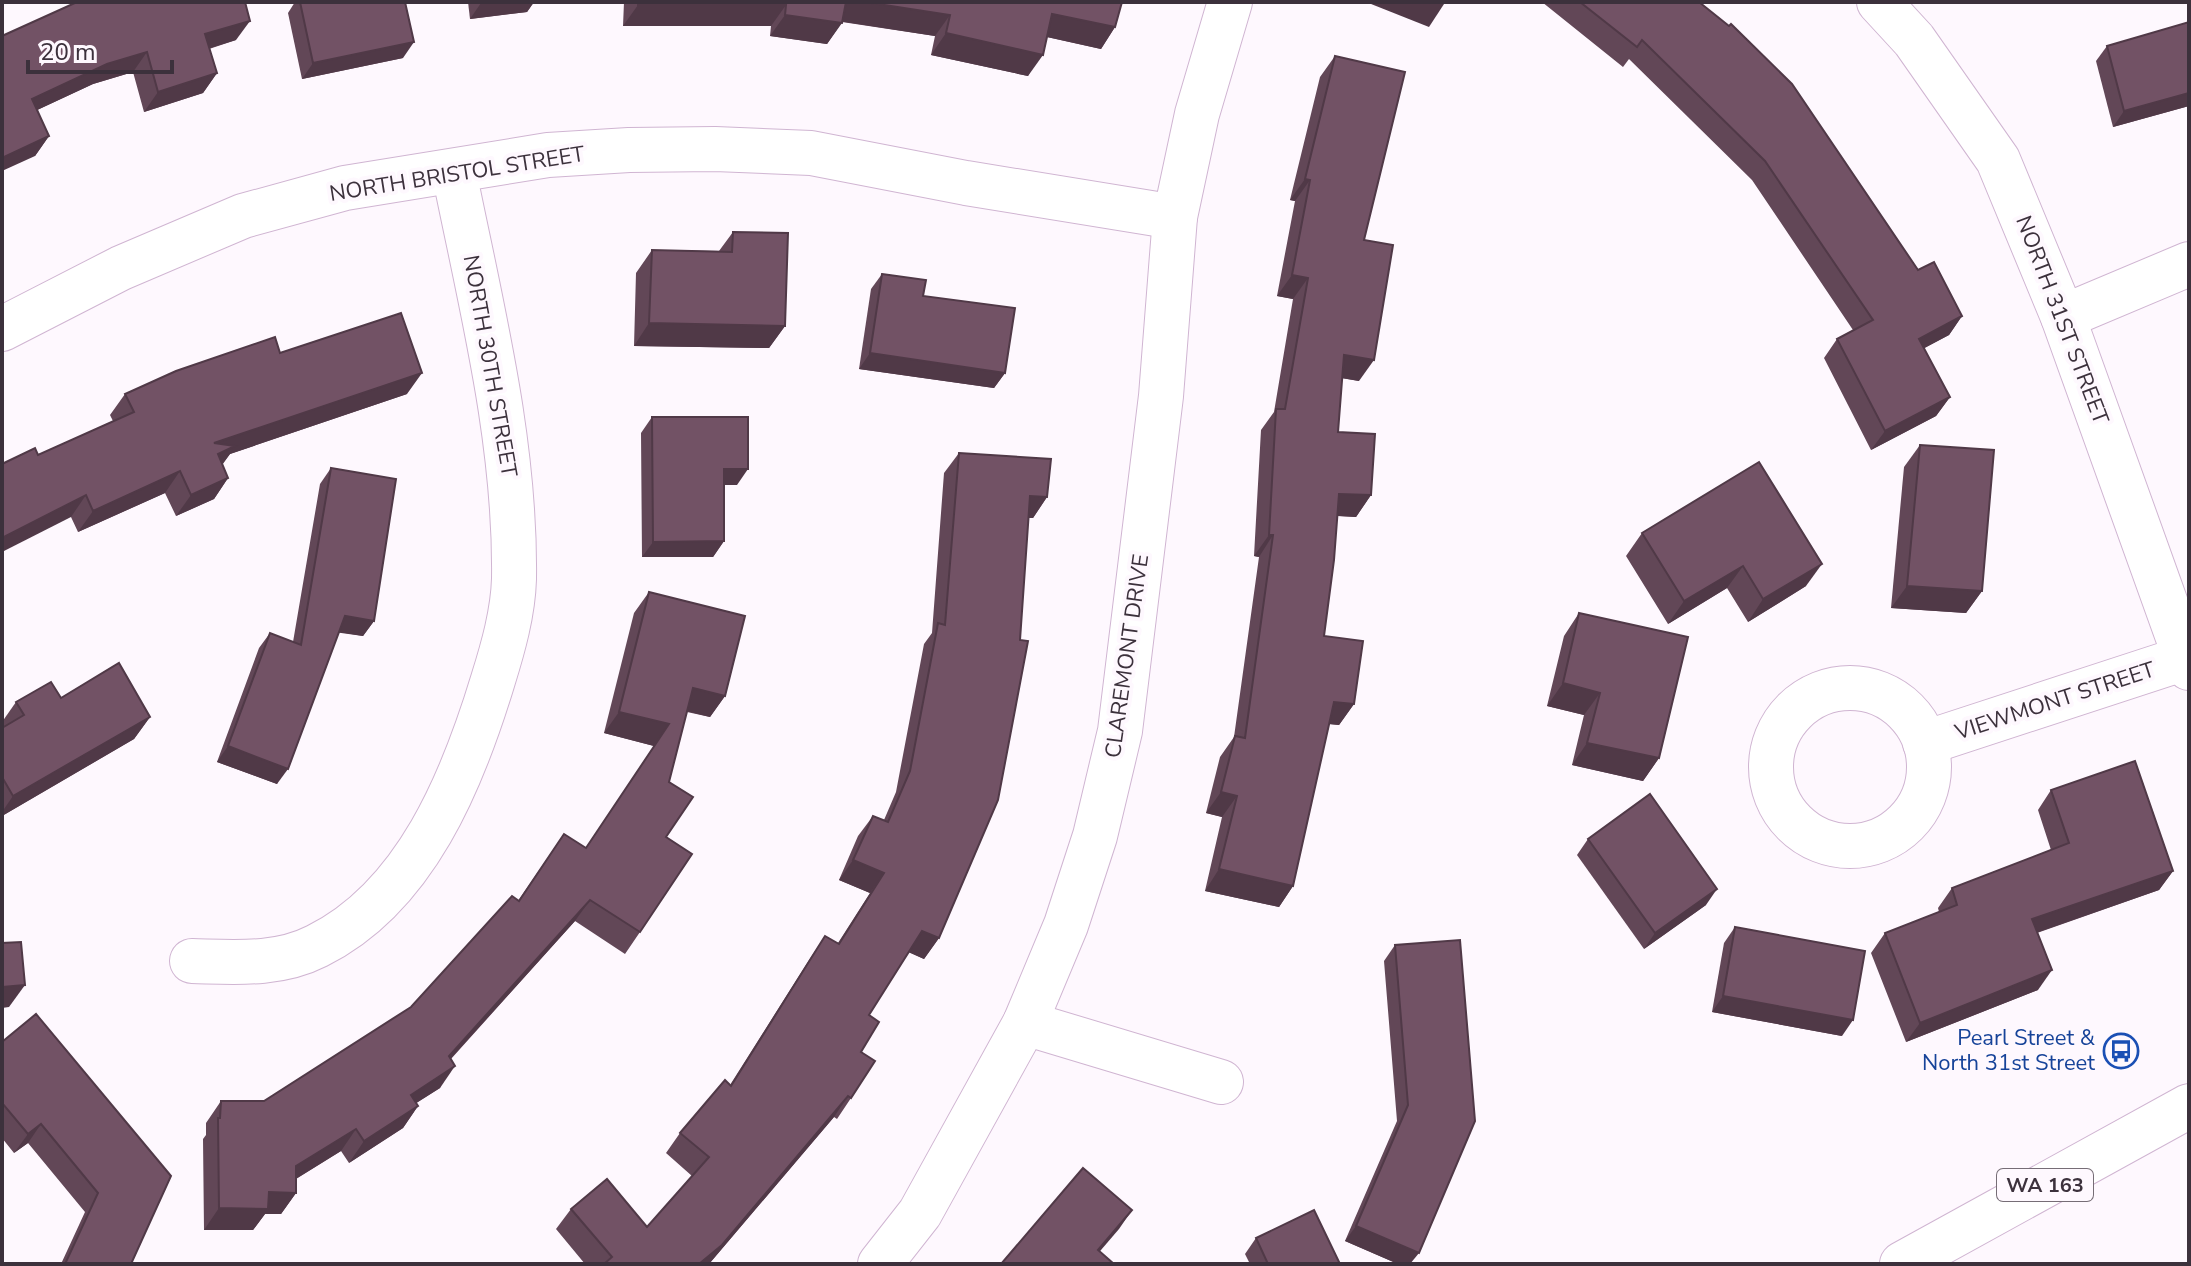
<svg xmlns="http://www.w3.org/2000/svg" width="2191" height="1266" viewBox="0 0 2191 1266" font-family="'Nunito Sans',sans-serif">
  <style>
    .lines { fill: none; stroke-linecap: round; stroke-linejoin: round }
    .minor-casing { stroke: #d0b5d2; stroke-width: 46 }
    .major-casing { stroke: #d0b5d2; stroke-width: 46 }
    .minor { stroke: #fff; stroke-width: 44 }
    .major { stroke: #fff; stroke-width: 44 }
    .wall { fill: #624757 }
    .shaded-wall { fill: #503947 }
    .building { fill: #725265; stroke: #503947; stroke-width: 2 }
    .labels { text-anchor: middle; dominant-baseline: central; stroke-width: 8; stroke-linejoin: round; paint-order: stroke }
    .shield { fill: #fef8fe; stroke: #766d76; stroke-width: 2 }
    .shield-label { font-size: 20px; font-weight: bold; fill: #3c313c }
    .street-label { font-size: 22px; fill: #3c313c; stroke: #fef8fe }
    .transit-label { font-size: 22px; fill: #164399; stroke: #fef8fe; text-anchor: end }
  </style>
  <rect width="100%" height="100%" fill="#fef8fe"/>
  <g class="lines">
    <g class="minor-casing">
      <g id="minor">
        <polyline points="1879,2 1914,40 1998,160 2063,317 2189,668"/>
        <polyline points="2063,317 2189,264"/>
        <polyline points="2,329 121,268 243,216 345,188 548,155 629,150 715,149 811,153 966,183 1175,217"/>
        <circle cx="1850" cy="767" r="79"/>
        <polyline points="1925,743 2185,658"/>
        <path d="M192,961C235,962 278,966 317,946C416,897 463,779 493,680C503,648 513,613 514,579C516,441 481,306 454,172"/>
        <polyline points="1025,1023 1221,1082"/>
        <polyline points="880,1264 920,1213 1025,1023 1066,925 1095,836 1120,731 1161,396 1175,217 1197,114 1230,2"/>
      </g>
    </g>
    <g class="major-casing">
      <polyline id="major" points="1902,1264 2189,1106"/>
    </g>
    <use href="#minor" class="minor"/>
    <use href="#major" class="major"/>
  </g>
  <g class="wall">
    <polygon points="295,2 405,2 403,58 302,79 288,13"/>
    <polygon points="468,2 534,2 527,12 470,19"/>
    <polygon points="624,2 1122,2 1115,27 1101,49 1047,37 1028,76 931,55 935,36 842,22 827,44 770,36 771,26 623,26"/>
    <polygon points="1542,2 1699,2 1918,270 1962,316 1949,335 1924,348 1950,397 1936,416 1871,450 1824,358 1837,339 1853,330 1752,180 1629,59 1623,67"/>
    <polygon points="2189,22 2189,106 2113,127 2096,61 2107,46"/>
    <polygon points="2,36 236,40 209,49 217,73 203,93 144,112 133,72 93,84 37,110 49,136 35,156"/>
    <polygon points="1335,56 1364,240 1359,381 1342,378 1338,432 1371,495 1356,517 1337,516 1324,636 1354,704 1339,725 1329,724 1293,886 1279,907 1205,891 1222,817 1206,813 1220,757 1234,737 1259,557 1254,556 1261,430 1274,412 1293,299 1277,296 1295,201 1290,200 1320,77"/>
    <polygon points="733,232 785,326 769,348 634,346 636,273 652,250 719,251"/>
    <polygon points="882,274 923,296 1005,373 994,388 859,369 871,289"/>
    <polygon points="280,353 407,394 230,454 222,464 228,478 214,499 176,516 165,493 78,532 71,517 38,455 113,421 110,415 125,394"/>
    <polygon points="652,417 737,485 724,485 724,541 713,557 642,557 641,433"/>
    <polygon points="1920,445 1982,591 1966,613 1891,608 1904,467"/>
    <polygon points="959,453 1047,497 1033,518 1029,518 939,938 924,959 909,952 869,1015 851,1098 837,1119 834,1117 709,1264 585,1264 556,1229 571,1209 647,1227 692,1176 666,1153 680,1133 730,1085 811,957 825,936 838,943 870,893 839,880 858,836 873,816 884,820 896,792 924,644 932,633 944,473"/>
    <polygon points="331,468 374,621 363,636 339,632 277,784 217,762 259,648 270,633 293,642 320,484"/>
    <polygon points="1642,533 1806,586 1748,622 1727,588 1668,624 1626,556"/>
    <polygon points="649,592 725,696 710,717 687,712 669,782 666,837 640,932 625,954 575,921 451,1059 440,1088 416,1103 418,1106 403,1128 349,1163 341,1151 296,1179 296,1193 281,1214 265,1214 253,1230 204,1230 203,1139 206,1135 206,1123 221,1101 264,1101 411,1007 518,901 564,834 586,848 654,746 604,733 634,613"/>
    <polygon points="1579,613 1659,758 1643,781 1572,765 1584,715 1547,706 1564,636"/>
    <polygon points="16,702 150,717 134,739 2,816 2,722"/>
    <polygon points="2051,790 2173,871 2159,890 2037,933 2038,990 1906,1042 1871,953 1885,933 1939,912 1938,908 1952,888 2051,850 2038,810"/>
    <polygon points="1588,839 1706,905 1644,949 1577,855"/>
    <polygon points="1735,927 1842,1036 1712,1012 1724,943"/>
    <polygon points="1460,940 1410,1264 1398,1264 1345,1241 1397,1121 1384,961 1395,945"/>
    <polygon points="36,1014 131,1264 61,1264 85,1212 28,1143 14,1153 2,1138 2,1042"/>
    <polygon points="1256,1238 1340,1264 1250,1264 1245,1254"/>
  </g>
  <g class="shaded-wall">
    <polygon points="488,2 534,2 527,12 470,19 481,3"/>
    <polygon points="844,2 865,2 950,15 935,36 832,20"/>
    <polygon points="1366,2 1438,2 1444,4 1429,27"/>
    <polygon points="638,5 786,5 771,26 623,26"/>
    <polygon points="1052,14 1115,27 1101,49 1038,35"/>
    <polygon points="785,15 842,23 827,44 770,36"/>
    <polygon points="250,21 236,40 191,54 205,34"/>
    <polygon points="946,33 1043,55 1028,76 931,55"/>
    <polygon points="414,42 403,58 302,79 313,63"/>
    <polygon points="147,52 133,72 93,84 18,119 32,99 107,64"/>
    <polygon points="217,73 203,93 144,112 158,92"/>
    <polygon points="2189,93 2189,106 2113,127 2124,111"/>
    <polygon points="49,136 35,156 2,171 2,158"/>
    <polygon points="1305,179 1310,180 1295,201 1290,200"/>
    <polygon points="1292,275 1308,278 1293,299 1277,296"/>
    <polygon points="1962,316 1949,335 1906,358 1919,339"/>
    <polygon points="649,323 785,326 769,348 634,346"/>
    <polygon points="870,353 1005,373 994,388 859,369"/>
    <polygon points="1344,355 1374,360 1359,381 1329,376"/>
    <polygon points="422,373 407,394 230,454 220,468 214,443"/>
    <polygon points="1950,397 1936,416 1871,450 1885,431"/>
    <polygon points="724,469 748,469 737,485 713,485"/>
    <polygon points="180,471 165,493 78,532 93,511"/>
    <polygon points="228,478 214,499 176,516 191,495"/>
    <polygon points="1339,494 1371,495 1356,517 1324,515"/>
    <polygon points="86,495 71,517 2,552 2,538"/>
    <polygon points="1030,496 1047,497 1033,518 1016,517"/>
    <polygon points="1269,535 1273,535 1259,557 1254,556"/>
    <polygon points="724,541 713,557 642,557 653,542"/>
    <polygon points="1822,564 1806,586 1748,622 1763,599"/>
    <polygon points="1743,566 1727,588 1668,624 1684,601"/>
    <polygon points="1907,586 1982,591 1966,613 1891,608"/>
    <polygon points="345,616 374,621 363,636 334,632"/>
    <polygon points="1563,683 1600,693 1584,715 1547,706"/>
    <polygon points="693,688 725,696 710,717 678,709"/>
    <polygon points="1334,702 1354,704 1339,725 1319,723"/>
    <polygon points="619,712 669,724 654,746 604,733"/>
    <polygon points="150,717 134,739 2,816 2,812 13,796"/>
    <polygon points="1587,743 1659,758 1643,781 1572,765"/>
    <polygon points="228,746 288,769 277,784 217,762"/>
    <polygon points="1221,792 1237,796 1222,817 1206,813"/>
    <polygon points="853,860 884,873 870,893 839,880"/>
    <polygon points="1219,869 1293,886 1279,907 1205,891"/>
    <polygon points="2173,871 2159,890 2018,939 2032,919"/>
    <polygon points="1717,889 1706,905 1644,949 1655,933"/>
    <polygon points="590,900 575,921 434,1077 449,1056"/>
    <polygon points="922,931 939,938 924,959 908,952"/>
    <polygon points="2052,970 2038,990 1906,1042 1920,1023"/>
    <polygon points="25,985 9,1007 2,1008 2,987"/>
    <polygon points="1723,996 1853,1020 1842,1036 1712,1012"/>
    <polygon points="455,1066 440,1088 396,1116 411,1095"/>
    <polygon points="848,1096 834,1117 709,1264 699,1264"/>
    <polygon points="418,1106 403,1128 349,1163 364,1141"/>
    <polygon points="41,1124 28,1143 14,1153 28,1134"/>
    <polygon points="356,1129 341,1151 281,1188 296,1166"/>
    <polygon points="269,1192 296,1193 281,1214 265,1214 253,1230 204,1230 219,1208"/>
    <polygon points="1132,1210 1119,1229 1089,1264 1098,1250"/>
    <polygon points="1356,1226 1419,1253 1410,1264 1398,1264 1345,1241"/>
  </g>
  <g class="building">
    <polygon points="77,2 245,2 250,21 205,34 217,73 158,92 147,52 107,64 32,99 49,136 2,158 2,36"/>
    <polygon points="300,2 405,2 414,42 313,63"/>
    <polygon points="638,2 846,2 842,23 785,15 786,5 638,5"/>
    <polygon points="865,2 1122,2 1115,27 1052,14 1043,55 946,33 950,15"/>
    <polygon points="1580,2 1699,2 1729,26 1731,24 1792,84 1918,270 1934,262 1962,316 1919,339 1950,397 1885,431 1837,339 1873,320 1765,161 1642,40 1637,47"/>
    <polygon points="2189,22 2189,93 2124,111 2107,46"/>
    <polygon points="1335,56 1405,72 1364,240 1393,245 1374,360 1344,355 1338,432 1375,434 1371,495 1339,494 1334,560 1324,636 1363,641 1354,704 1334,702 1293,886 1219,869 1237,796 1221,792 1235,736 1245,738 1273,535 1269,535 1276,409 1285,409 1308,278 1292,275 1310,180 1305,179"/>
    <polygon points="733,232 788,233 785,326 649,323 652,250 732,252"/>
    <polygon points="882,274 926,280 923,296 1015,308 1005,373 870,353"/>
    <polygon points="401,313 422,373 214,443 235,446 218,454 228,478 191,495 180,471 93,511 86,495 2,538 2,464 35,448 38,455 134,412 125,394 176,371 275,337 280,353"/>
    <polygon points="652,417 748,417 748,469 724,469 724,541 653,542"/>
    <polygon points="1920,445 1994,450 1982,591 1907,586"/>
    <polygon points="959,453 1051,459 1047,497 1030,496 1020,640 1028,641 998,800 939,938 922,931 869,1015 879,1022 861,1052 875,1061 851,1098 848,1096 722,1245 699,1264 604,1264 612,1257 571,1209 607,1179 647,1227 709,1157 680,1133 725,1080 731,1086 825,936 839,944 884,873 853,860 873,816 888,822 910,771 938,623 945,625"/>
    <polygon points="1759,462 1822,564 1763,599 1743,566 1684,601 1642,533"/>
    <polygon points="331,468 396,479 374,621 345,616 288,769 228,746 270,633 301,645"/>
    <polygon points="649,592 745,616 725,696 693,688 669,782 693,797 666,837 692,854 640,932 590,900 449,1056 455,1066 411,1095 418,1106 364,1141 356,1129 296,1166 296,1193 269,1192 268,1209 219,1208 218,1118 220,1118 221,1101 264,1101 411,1007 512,896 519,901 564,834 586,848 669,724 619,712"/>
    <polygon points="1579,613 1688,637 1659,758 1587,743 1600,693 1563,683"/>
    <polygon points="119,663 150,717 13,796 2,777 2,728 24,715 16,702 51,682 61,698"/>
    <polygon points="2135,761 2173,871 2032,919 2052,970 1920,1023 1885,933 1957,905 1952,888 2069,843 2051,790"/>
    <polygon points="1650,794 1717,889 1655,933 1588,839"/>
    <polygon points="1735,927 1865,951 1853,1020 1723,996"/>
    <polygon points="1460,940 1475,1121 1419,1253 1356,1226 1408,1105 1395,945"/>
    <polygon points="21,942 25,985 2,987 2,943"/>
    <polygon points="36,1014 171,1176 131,1264 65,1264 98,1193 41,1124 28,1134 2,1103 2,1042"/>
    <polygon points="1083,1168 1132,1210 1098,1250 1114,1264 1001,1264"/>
    <polygon points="1314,1210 1340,1264 1268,1264 1256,1238"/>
  </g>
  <defs>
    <g id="bus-ring" transform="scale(1.8)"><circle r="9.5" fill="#fef8fe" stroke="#1a4fb4" stroke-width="1.5"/><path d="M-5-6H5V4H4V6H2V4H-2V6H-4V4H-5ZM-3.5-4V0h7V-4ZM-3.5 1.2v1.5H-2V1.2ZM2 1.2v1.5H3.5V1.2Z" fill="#1a4fb4"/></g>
  </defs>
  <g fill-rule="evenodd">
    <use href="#bus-ring" x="2121" y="1051"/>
  </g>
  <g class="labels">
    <rect class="shield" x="1997" y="1169" width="96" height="32" rx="6"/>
    <g class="shield-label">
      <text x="2045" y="1185">WA 163</text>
    </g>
    <g class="street-label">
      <text transform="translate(457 174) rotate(-9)">NORTH BRISTOL STREET</text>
      <text transform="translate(2062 320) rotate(69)">NORTH 31ST STREET</text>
      <text transform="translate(490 366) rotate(80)">NORTH 30TH STREET</text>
      <text transform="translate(1127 656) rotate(-82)">CLAREMONT DRIVE</text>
      <text transform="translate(2055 701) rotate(-18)">VIEWMONT STREET</text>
    </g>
    <g class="transit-label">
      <text x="2095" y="1038">Pearl Street &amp;<tspan x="2095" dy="25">North 31st Street</tspan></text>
    </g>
  </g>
  <rect width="2191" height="1266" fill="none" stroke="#3c313c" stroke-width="8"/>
  <path d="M28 60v12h144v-12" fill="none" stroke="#3c313c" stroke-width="4"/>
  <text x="40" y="60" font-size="24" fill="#3c313c" stroke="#fef8fe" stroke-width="6" paint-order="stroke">20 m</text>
</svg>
